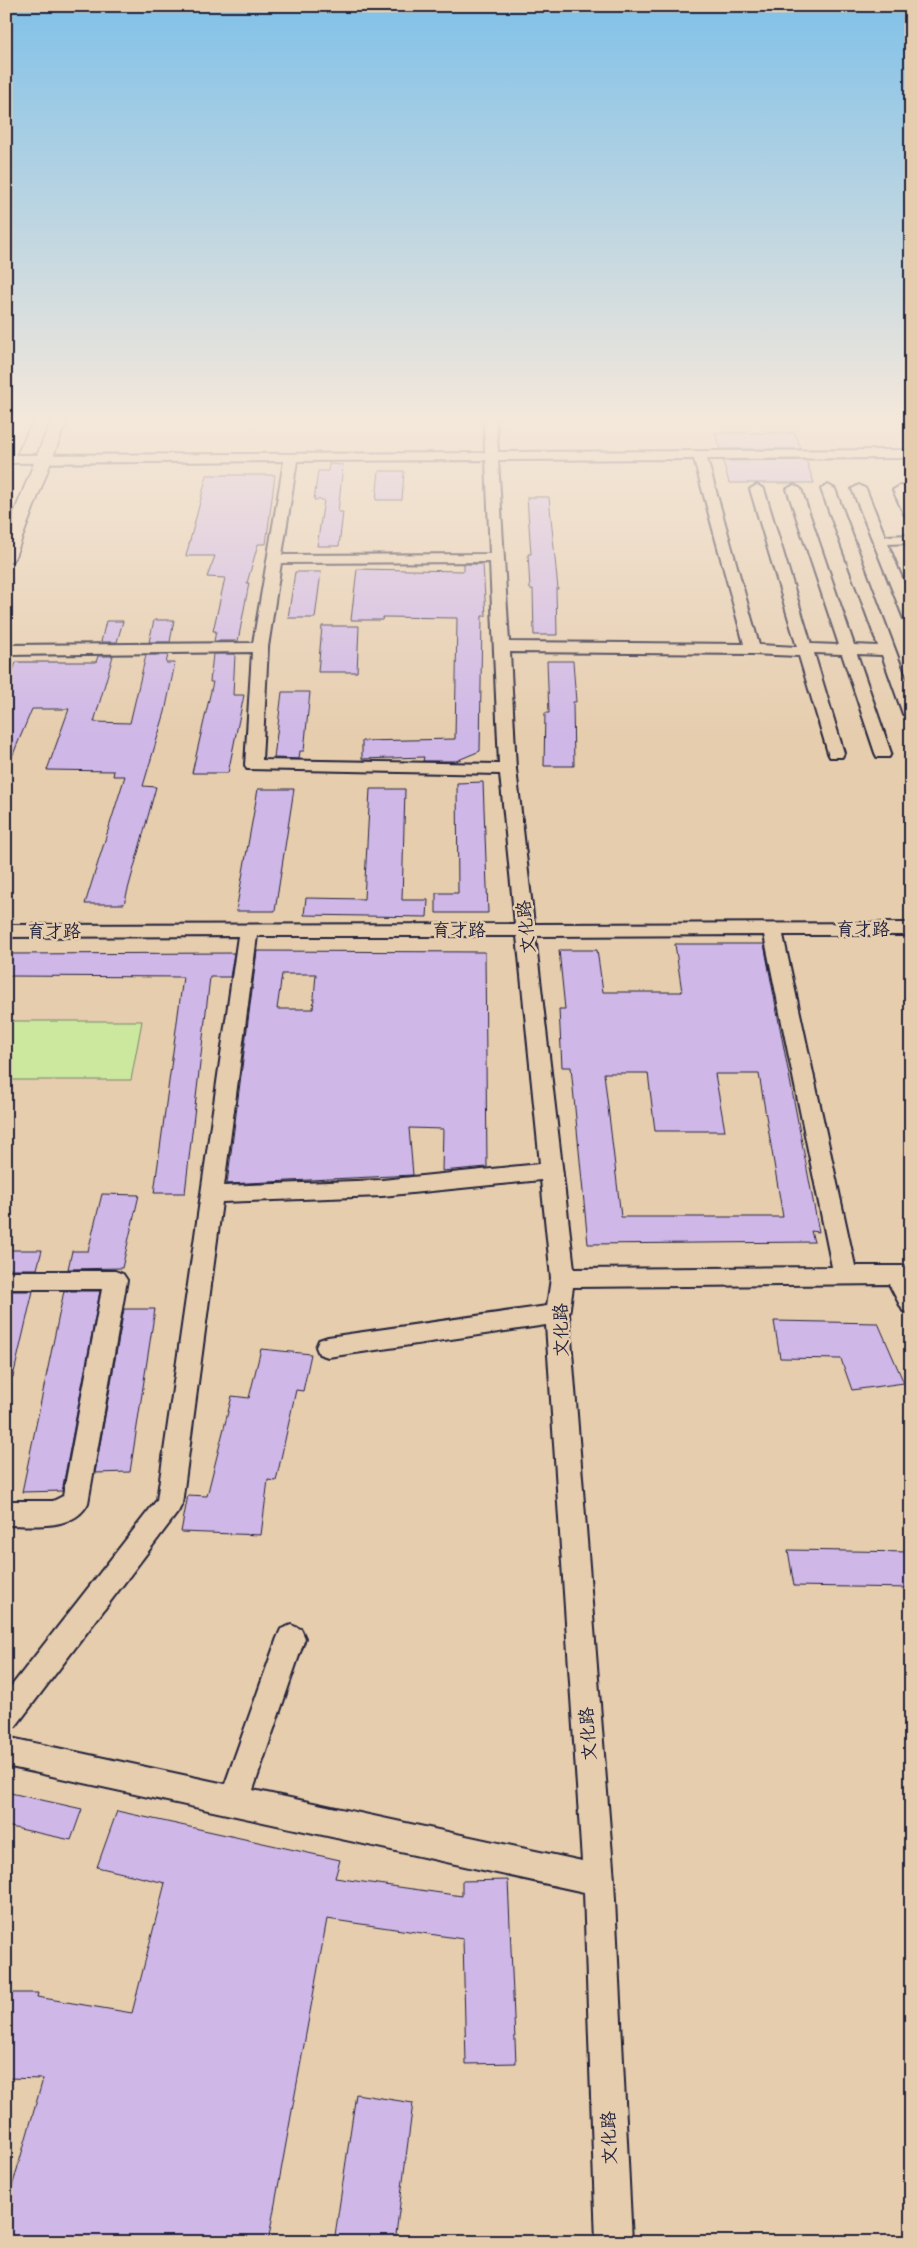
<svg xmlns="http://www.w3.org/2000/svg" width="917" height="2248" viewBox="0 0 917 2248" font-family="Itim,'LXGW WenKai TC',sans-serif">
  <style>
    .green { fill: #cce89f; stroke: #77856d }
    .building { fill: #cfb7e7; stroke: #22223b; fill-rule: evenodd }
    .lines { fill: none; stroke-linecap: round; stroke-linejoin: round }
    .minor-casing { stroke: #22223b; stroke-width: 4 }
    .highway-casing { stroke: #22223b; stroke-width: 3 }
    .path { stroke: #22223b; stroke-width: 2; stroke-dasharray: 2.5 2.5; stroke-linecap: butt }
    .minor { fill: #e6cdae; fill-rule: evenodd }
    .highway { fill: #e6cdae; fill-rule: evenodd }
    .labels { text-anchor: middle; dominant-baseline: central; stroke-width: 5; stroke-linejoin: round; paint-order: stroke }
    .street-label { font-size: 18px; fill: #22223b; stroke: #e6cdae }
  </style>
  <rect width="100%" height="100%" fill="#e6cdae"/>
  <filter id="ink" filterUnits="userSpaceOnUse"><feTurbulence type="fractalNoise" baseFrequency=".02" numOctaves="2"/><feDisplacementMap in="SourceGraphic" scale="10" xChannelSelector="R" yChannelSelector="G"/><feConvolveMatrix kernelMatrix="1 2 1 2 8 2 1 2 1" color-interpolation-filters="sRGB"/></filter>
  <g filter="url(#ink)">
    <polygon class="green" points="6,1021 142,1021 131,1080 6,1080"/>
    <g class="building">
      <polygon points="715,433 795,433 801,449 720,449"/>
      <polygon points="806,460 814,483 729,483 723,461"/>
      <polygon points="329,464 343,465 338,512 343,512 339,546 317,546 324,500 314,500 318,471 328,471"/>
      <polygon points="379,471 404,471 402,500 376,500"/>
      <polygon points="207,475 275,475 266,544 258,544 247,583 249,583 238,641 214,641 216,631 213,631 225,578 207,577 215,556 186,556"/>
      <polygon points="527,497 549,497 558,589 556,589 557,635 534,635 533,589 530,589 528,554 531,554"/>
      <polygon points="464,564 483,564 486,616 482,616 480,751 456,761 423,761 424,757 362,759 362,741 455,739 457,618 383,617 382,620 351,620 357,569 464,571"/>
      <polygon points="295,572 321,572 315,618 288,618"/>
      <polygon points="154,620 174,620 170,642 149,642"/>
      <polygon points="106,621 123,621 117,642 101,642"/>
      <polygon points="322,626 359,626 357,672 318,672"/>
      <polygon points="213,654 235,654 233,695 244,695 228,773 192,773 213,682 210,682"/>
      <polygon points="146,655 168,655 166,663 175,663 165,712 143,786 156,787 124,904 85,904 125,776 113,776 114,771 47,770 69,709 32,709 6,771 6,691 16,662 96,662 98,656 113,656 94,722 130,723"/>
      <polygon points="547,661 573,661 576,702 573,702 574,766 544,766 545,713 549,713"/>
      <polygon points="282,692 310,692 304,751 300,751 299,759 274,758"/>
      <polygon points="483,782 488,913 436,913 436,893 458,893 457,783"/>
      <polygon points="258,789 294,789 275,911 236,911"/>
      <polygon points="370,789 405,789 402,900 428,900 427,917 304,915 306,898 364,899"/>
      <path d="M675,944H764L819,1232L811,1231L814,1242L588,1244L571,1067H562L559,1009H565L559,950H597L603,992H682ZM604,1073H648L655,1131H725L715,1074H759L783,1217H621Z"/>
      <path d="M257,951L485,952L487,1167L442,1171L443,1129L409,1128L413,1175L227,1184ZM282,974H316L313,1009H277Z"/>
      <polygon points="234,953 230,977 210,977 185,1193 154,1193 183,977 6,976 6,954"/>
      <polygon points="102,1194 139,1195 122,1268 68,1269 72,1251 88,1251"/>
      <polygon points="6,1250 42,1250 37,1269 6,1269"/>
      <polygon points="6,1291 33,1291 13,1377 6,1377"/>
      <polygon points="64,1291 100,1291 62,1491 22,1492"/>
      <polygon points="124,1309 155,1309 130,1472 95,1473"/>
      <polygon points="774,1321 878,1323 904,1383 852,1390 841,1359 780,1358"/>
      <polygon points="261,1349 311,1354 303,1391 296,1390 276,1481 268,1480 261,1535 181,1532 188,1495 207,1496 232,1396 249,1398"/>
      <polygon points="788,1550 911,1552 911,1588 794,1586"/>
      <polygon points="6,1792 82,1809 71,1840 6,1826"/>
      <polygon points="117,1811 340,1860 335,1878 462,1896 462,1881 508,1880 516,2063 466,2064 463,1939 327,1919 268,2242 6,2242 6,2208 43,2079 6,2078 6,1993 38,1993 37,1997 132,2013 165,1883 97,1867"/>
      <polygon points="356,2094 413,2103 395,2242 334,2242"/>
    </g>
    <g class="lines">
      <g class="minor-casing">
        <g id="minor">
          <path d="M484,420H496L498,452L911,450V458L707,459L759,645L797,647L750,489L757,485L764,489L811,644L839,645L787,489L794,485L801,489L854,645L878,646L821,489L828,485L835,489L911,692V719L903,714L882,655L857,654L891,753L889,757H877L875,753L842,654L814,653L844,753L842,757H830L828,753L799,656L753,654L510,652L516,769L534,924L911,923V935H783L855,1266H911V1313L903,1311L889,1284L573,1287L569,1314L614,1880L632,2242H596L584,1892L6,1766V1737L225,1784L277,1638L281,1629L291,1625L301,1629L305,1638L253,1790L582,1861L546,1325L328,1357L319,1354L316,1347L319,1340L328,1337L547,1306L551,1278L541,1180L382,1196L222,1202L182,1504L178,1512L16,1726L6,1730V1693L157,1500L238,936L6,937V925L515,924L500,774L247,769L245,765L252,652L6,655V645L253,643L284,461L6,463V455L485,453ZM694,459L744,644L509,642L498,460ZM486,460L490,554L282,555L297,461ZM490,562L499,764L262,760L268,647L281,563ZM764,935L832,1267L574,1269L535,936ZM257,936H517L540,1164L382,1180L224,1186Z"/>
          <polygon points="859,485 866,489 885,536 911,535 911,543 888,544 911,600 911,623 904,619 852,489"/>
          <polygon points="900,486 905,487 911,499 911,518 904,514 893,490"/>
          <path d="M6,1271H115L123,1274L127,1280L88,1503C75,1531 32,1525 6,1525V1501H53L63,1496L102,1289H6Z"/>
        </g>
      </g>
      <g class="highway-casing">
        <g id="highway">
          <polygon points="16,420 32,420 14,457 6,462 6,440"/>
          <polygon points="51,420 67,420 15,557 12,561 6,562 6,533"/>
        </g>
      </g>
      <polyline class="path" points="910,440 908,435 911,429"/>
      <use href="#minor" class="minor"/>
      <use href="#highway" class="highway"/>
    </g>
  </g>
  <linearGradient id="sky" x2="0" y2="1"><stop stop-color="#81c1e8"/><stop offset="0.57" stop-color="#f4e8db"/><stop offset="1" stop-color="#f4e8db" stop-opacity="0"/></linearGradient>
  <rect width="917" height="735" fill="url(#sky)"/>
  <g class="labels">
    <g class="street-label">
      <text transform="translate(526 927) rotate(-96)">文化路</text>
      <text x="863" y="929">育才路</text>
      <text x="459" y="930">育才路</text>
      <text x="54" y="931">育才路</text>
      <text transform="translate(561 1330) rotate(-91)">文化路</text>
      <text transform="translate(588 1734) rotate(-94)">文化路</text>
      <text transform="translate(609 2138) rotate(-92)">文化路</text>
    </g>
  </g>
  <rect width="917" height="2248" fill="none" stroke="#e6cdae" stroke-width="25"/>
  <rect x="12" y="12" width="892" height="2223" fill="none" stroke="#22223b" stroke-width="2" filter="url(#ink)"/>
</svg>
